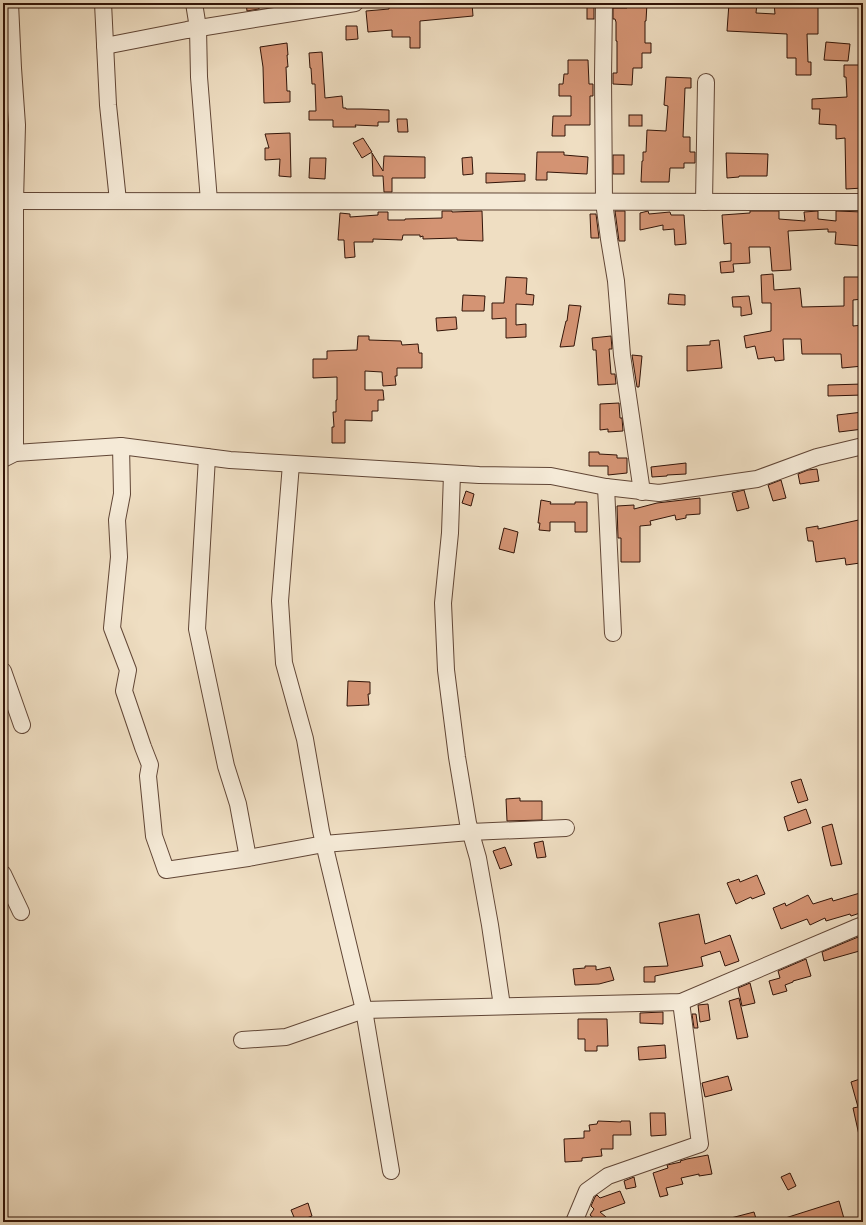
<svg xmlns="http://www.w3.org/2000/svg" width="866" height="1225" viewBox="0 0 866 1225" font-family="'IM FELL Double Pica',serif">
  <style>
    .building { fill: #d49474; stroke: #321408 }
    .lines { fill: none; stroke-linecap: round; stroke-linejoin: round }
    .minor-casing { stroke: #614636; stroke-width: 18 }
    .minor { stroke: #f5ead7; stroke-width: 16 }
  </style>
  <rect width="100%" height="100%" fill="#efdec2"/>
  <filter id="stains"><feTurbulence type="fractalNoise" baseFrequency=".005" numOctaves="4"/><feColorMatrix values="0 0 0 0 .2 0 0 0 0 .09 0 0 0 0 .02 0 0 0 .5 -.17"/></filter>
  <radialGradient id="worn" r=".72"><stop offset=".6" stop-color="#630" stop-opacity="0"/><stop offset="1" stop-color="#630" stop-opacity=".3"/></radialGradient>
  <g class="building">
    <polygon points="246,3 259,3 259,9 247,11"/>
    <polygon points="409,3 472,3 473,16 420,21 420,48 410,48 410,37 392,37 392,30 368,32 366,11 389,9 389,6 409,6"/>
    <rect x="587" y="3" width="7" height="16"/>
    <polygon points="627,3 647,3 646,21 645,21 645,43 651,43 651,53 642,53 642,68 633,68 632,85 613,84 613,73 617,73 617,41 616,41 616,22 615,19 613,19 613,8 627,8"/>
    <polygon points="729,3 757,3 756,13 775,14 774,3 818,3 818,34 807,34 808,62 811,62 811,75 796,75 796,58 787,58 787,34 727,31"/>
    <polygon points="346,26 357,26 358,39 346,40"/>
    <polygon points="826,42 850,44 848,61 824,60"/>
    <polygon points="287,43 288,55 287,55 288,67 286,67 287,91 290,91 290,102 264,103 263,67 260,47"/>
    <polygon points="322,52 325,98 342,96 343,108 346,108 346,109 362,109 389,110 389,122 378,122 378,126 355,125 356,127 333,127 333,120 309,120 309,111 316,111 315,84 312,84 311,68 310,68 309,53"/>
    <polygon points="568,60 588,60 589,84 593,84 593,96 590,96 590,125 565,125 565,136 552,136 553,116 571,116 571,96 559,96 559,84 563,84 564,74 568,74"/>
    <polygon points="844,65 863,65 863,188 846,189 845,138 836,139 836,125 819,124 820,109 812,109 812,99 847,97 846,77 844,77"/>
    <polygon points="666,77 691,78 691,88 685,88 683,137 690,137 690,152 695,152 695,163 684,163 684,168 670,168 669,182 641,182 642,161 643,161 643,152 646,152 647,130 666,131 668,106 664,105"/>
    <rect x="629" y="115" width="13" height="11"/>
    <polygon points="397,119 407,119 408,132 398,132"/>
    <polygon points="290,133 291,177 279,176 280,159 265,160 265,148 269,148 265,134"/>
    <polygon points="363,138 372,152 362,158 353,143"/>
    <polygon points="537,152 564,152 564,155 588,157 587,174 547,172 547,180 536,180"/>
    <polygon points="372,153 383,171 384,156 425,157 425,178 392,178 392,192 384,192 383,176 373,176"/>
    <polygon points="726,153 768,154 767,176 739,176 739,177 727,178"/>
    <rect x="613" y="155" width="11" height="19"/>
    <polygon points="472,157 473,174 463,175 462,158"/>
    <polygon points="310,158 326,158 325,179 309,178"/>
    <polygon points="486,173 525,174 525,181 486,183"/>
    <polygon points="442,211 452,211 452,212 482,211 483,241 457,240 457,238 423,239 423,236 420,237 420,235 403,235 402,240 373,239 373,242 354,242 355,257 345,258 344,240 338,240 340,213 350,214 350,217 378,215 378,212 388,212 388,220 405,220 405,219 442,218"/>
    <polygon points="615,211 625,211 625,241 619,241"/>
    <polygon points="648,211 649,214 670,212 671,215 684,215 686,244 675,245 674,229 663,230 663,225 640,230 640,213"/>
    <polygon points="750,211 779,211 779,219 805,221 804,212 818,211 818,219 836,221 836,211 863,212 862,246 835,244 836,232 828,232 828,229 788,231 791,270 772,271 770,247 749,247 750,263 733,264 734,272 721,273 720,262 731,261 731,243 724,244 722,215 750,213"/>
    <polygon points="590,214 596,214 599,238 591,238"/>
    <polygon points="773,274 774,290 800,288 802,307 844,306 844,277 863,277 863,299 853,300 853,326 863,325 863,366 842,368 841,354 802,354 801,339 783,339 784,360 775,361 774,357 758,359 755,346 746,348 744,336 771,331 771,303 762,303 761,275"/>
    <polygon points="506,277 527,278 526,294 534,295 533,305 516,304 516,325 526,324 526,337 506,338 506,318 492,319 492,303 504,303"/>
    <polygon points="669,294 685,295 685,305 668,304"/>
    <polygon points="463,295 485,296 484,311 462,311"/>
    <polygon points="749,296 752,314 741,316 741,307 733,307 732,297"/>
    <polygon points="569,305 581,306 574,346 560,347 566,321 567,321"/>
    <polygon points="456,317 457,329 437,331 436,318"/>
    <polygon points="358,336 369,336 369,340 401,341 402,345 418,344 419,353 422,353 422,368 397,368 397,376 395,376 396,385 383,386 382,372 365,371 365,390 383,390 384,400 378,400 378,411 372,411 372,421 345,420 345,443 332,443 332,427 334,427 333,412 336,412 336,400 337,400 337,377 313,378 313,359 327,359 327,351 357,350"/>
    <polygon points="611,336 612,349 609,349 611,374 615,374 616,384 598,385 596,350 593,350 592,338"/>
    <polygon points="719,340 722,368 687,371 687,346 710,345 710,341"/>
    <polygon points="632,355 642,356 639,387 637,387"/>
    <polygon points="863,384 863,395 828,396 828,385"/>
    <polygon points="619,403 620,418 622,418 623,431 608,432 608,429 600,430 600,404"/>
    <polygon points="863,412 863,429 839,432 837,415"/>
    <polygon points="589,452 599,452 599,454 617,455 617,458 627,458 627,473 608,475 608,466 589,466"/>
    <polygon points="686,463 686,474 667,475 667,476 652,477 651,467"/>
    <polygon points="817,469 819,481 800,484 798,474 808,470"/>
    <polygon points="781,480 786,498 773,501 768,485"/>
    <polygon points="744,490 749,508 737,511 732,493"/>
    <polygon points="466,491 474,494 471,506 462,503"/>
    <polygon points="700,498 700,514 686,515 686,518 676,520 675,515 650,521 651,525 640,526 640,562 621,562 621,538 618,538 617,506 634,505 634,509 657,503"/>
    <polygon points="541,500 551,502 550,504 575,504 575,502 587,502 587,532 575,532 575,522 550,522 550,531 539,530 540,523 538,523"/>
    <polygon points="863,519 863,552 859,553 860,563 846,565 845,558 816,562 813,541 808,541 806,528 818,526 818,529"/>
    <polygon points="504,528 518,532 514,553 499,549"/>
    <polygon points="348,681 370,682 370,694 368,694 369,705 347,706"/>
    <polygon points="801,779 808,800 798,803 791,782"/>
    <polygon points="520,798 520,801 542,801 542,820 507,821 506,799"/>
    <polygon points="806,809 811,823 788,831 784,817"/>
    <polygon points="832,824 842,864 831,866 822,827"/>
    <polygon points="543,841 546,857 537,858 534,843"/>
    <polygon points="505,847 512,865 500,869 493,851"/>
    <polygon points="757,875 765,894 752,899 751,897 736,904 727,883 739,879 740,882"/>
    <polygon points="860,893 863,903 863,912 851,916 850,914 826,921 825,918 810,925 807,919 781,929 773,908 785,903 786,906 808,895 813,904 832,898 833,901"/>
    <polygon points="699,914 705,944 730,935 739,961 725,966 720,951 701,957 703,966 655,976 655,982 644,982 644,967 668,966 659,923"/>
    <polygon points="863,935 863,950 824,961 822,952"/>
    <polygon points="806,959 811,976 793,981 793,982 785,985 787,991 773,995 769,981 780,978 778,971"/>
    <polygon points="585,966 596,966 596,970 610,967 614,980 599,984 575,985 573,969 585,968"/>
    <polygon points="750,983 755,1003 742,1006 738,988"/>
    <polygon points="739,998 748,1037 737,1039 729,1001"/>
    <polygon points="708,1004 710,1020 700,1022 698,1005"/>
    <polygon points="663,1012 663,1024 640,1023 640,1013"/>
    <polygon points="692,1014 696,1014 698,1028 694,1028"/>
    <polygon points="578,1019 607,1019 608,1046 597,1046 597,1051 585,1051 585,1039 578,1039"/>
    <polygon points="665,1045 666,1058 639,1060 638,1047"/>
    <polygon points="728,1076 732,1090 705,1097 702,1083"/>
    <polygon points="863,1078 863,1135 859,1135 853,1108 858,1107 851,1082"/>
    <polygon points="650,1113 665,1113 666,1135 651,1136"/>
    <polygon points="598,1121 621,1122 621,1121 630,1121 631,1135 613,1135 613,1149 601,1149 602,1156 582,1158 582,1161 565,1162 564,1139 584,1138 584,1131 590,1131 589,1125 597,1124"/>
    <polygon points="708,1155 712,1174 699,1176 699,1174 681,1178 683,1184 666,1188 668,1195 660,1197 653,1173 668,1168 667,1165 681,1162 680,1161 687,1159"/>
    <polygon points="790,1173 796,1186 788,1190 781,1177"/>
    <polygon points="634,1177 636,1187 626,1189 624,1181"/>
    <polygon points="620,1191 625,1203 600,1212 612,1222 598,1222 590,1215 594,1209 591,1206 595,1197 597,1195 600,1198"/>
    <polygon points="839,1201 845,1222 779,1222 779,1220"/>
    <polygon points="308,1203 312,1216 296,1222 291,1210"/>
    <polygon points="754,1212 757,1222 728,1222 727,1219"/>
  </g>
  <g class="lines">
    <g class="minor-casing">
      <g id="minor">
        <polyline points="10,3 13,68 17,125 15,201 15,453"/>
        <polyline points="103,3 108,105 118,201"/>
        <polyline points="194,3 198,28 199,77 209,201"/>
        <polyline points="604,3 603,77 604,202 609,239 616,281 622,355 642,492"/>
        <polyline points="105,46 187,30 355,3"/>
        <polyline points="3,201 863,202"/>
        <polyline points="704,202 706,82"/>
        <polyline points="121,446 122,494 117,520 119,557 112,628 128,670 124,691 143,747 150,765 148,776 154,836 166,870 248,858 324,844 470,832 566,828"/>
        <polyline points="207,457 197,629 226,766 238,804 248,858"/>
        <polyline points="3,459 15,453 121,446 230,460 479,475 551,476 606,487 659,493 757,479 817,457 863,446"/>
        <polyline points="291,464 280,601 284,663 305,739 321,831 364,1010 391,1171"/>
        <polyline points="452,474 450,533 443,603 446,670 457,757 468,823 478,858 490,925 502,1006"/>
        <polyline points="606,487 613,633"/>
        <polyline points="3,671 22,725"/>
        <polyline points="3,874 21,912"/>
        <polyline points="242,1040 286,1037 364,1010 681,1002 855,928 863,925"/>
        <polyline points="574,1222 587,1191 608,1176 700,1144 681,1002"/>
      </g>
    </g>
    <use href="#minor" class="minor"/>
  </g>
  <rect width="866" height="1225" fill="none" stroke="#efdec2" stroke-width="16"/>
  <rect x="4" y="4" width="858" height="1217" fill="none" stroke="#321408" stroke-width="2"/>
  <rect x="8" y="8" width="850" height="1209" fill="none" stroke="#321408"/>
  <rect width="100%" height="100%" filter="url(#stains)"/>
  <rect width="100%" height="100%" fill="url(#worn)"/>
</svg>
